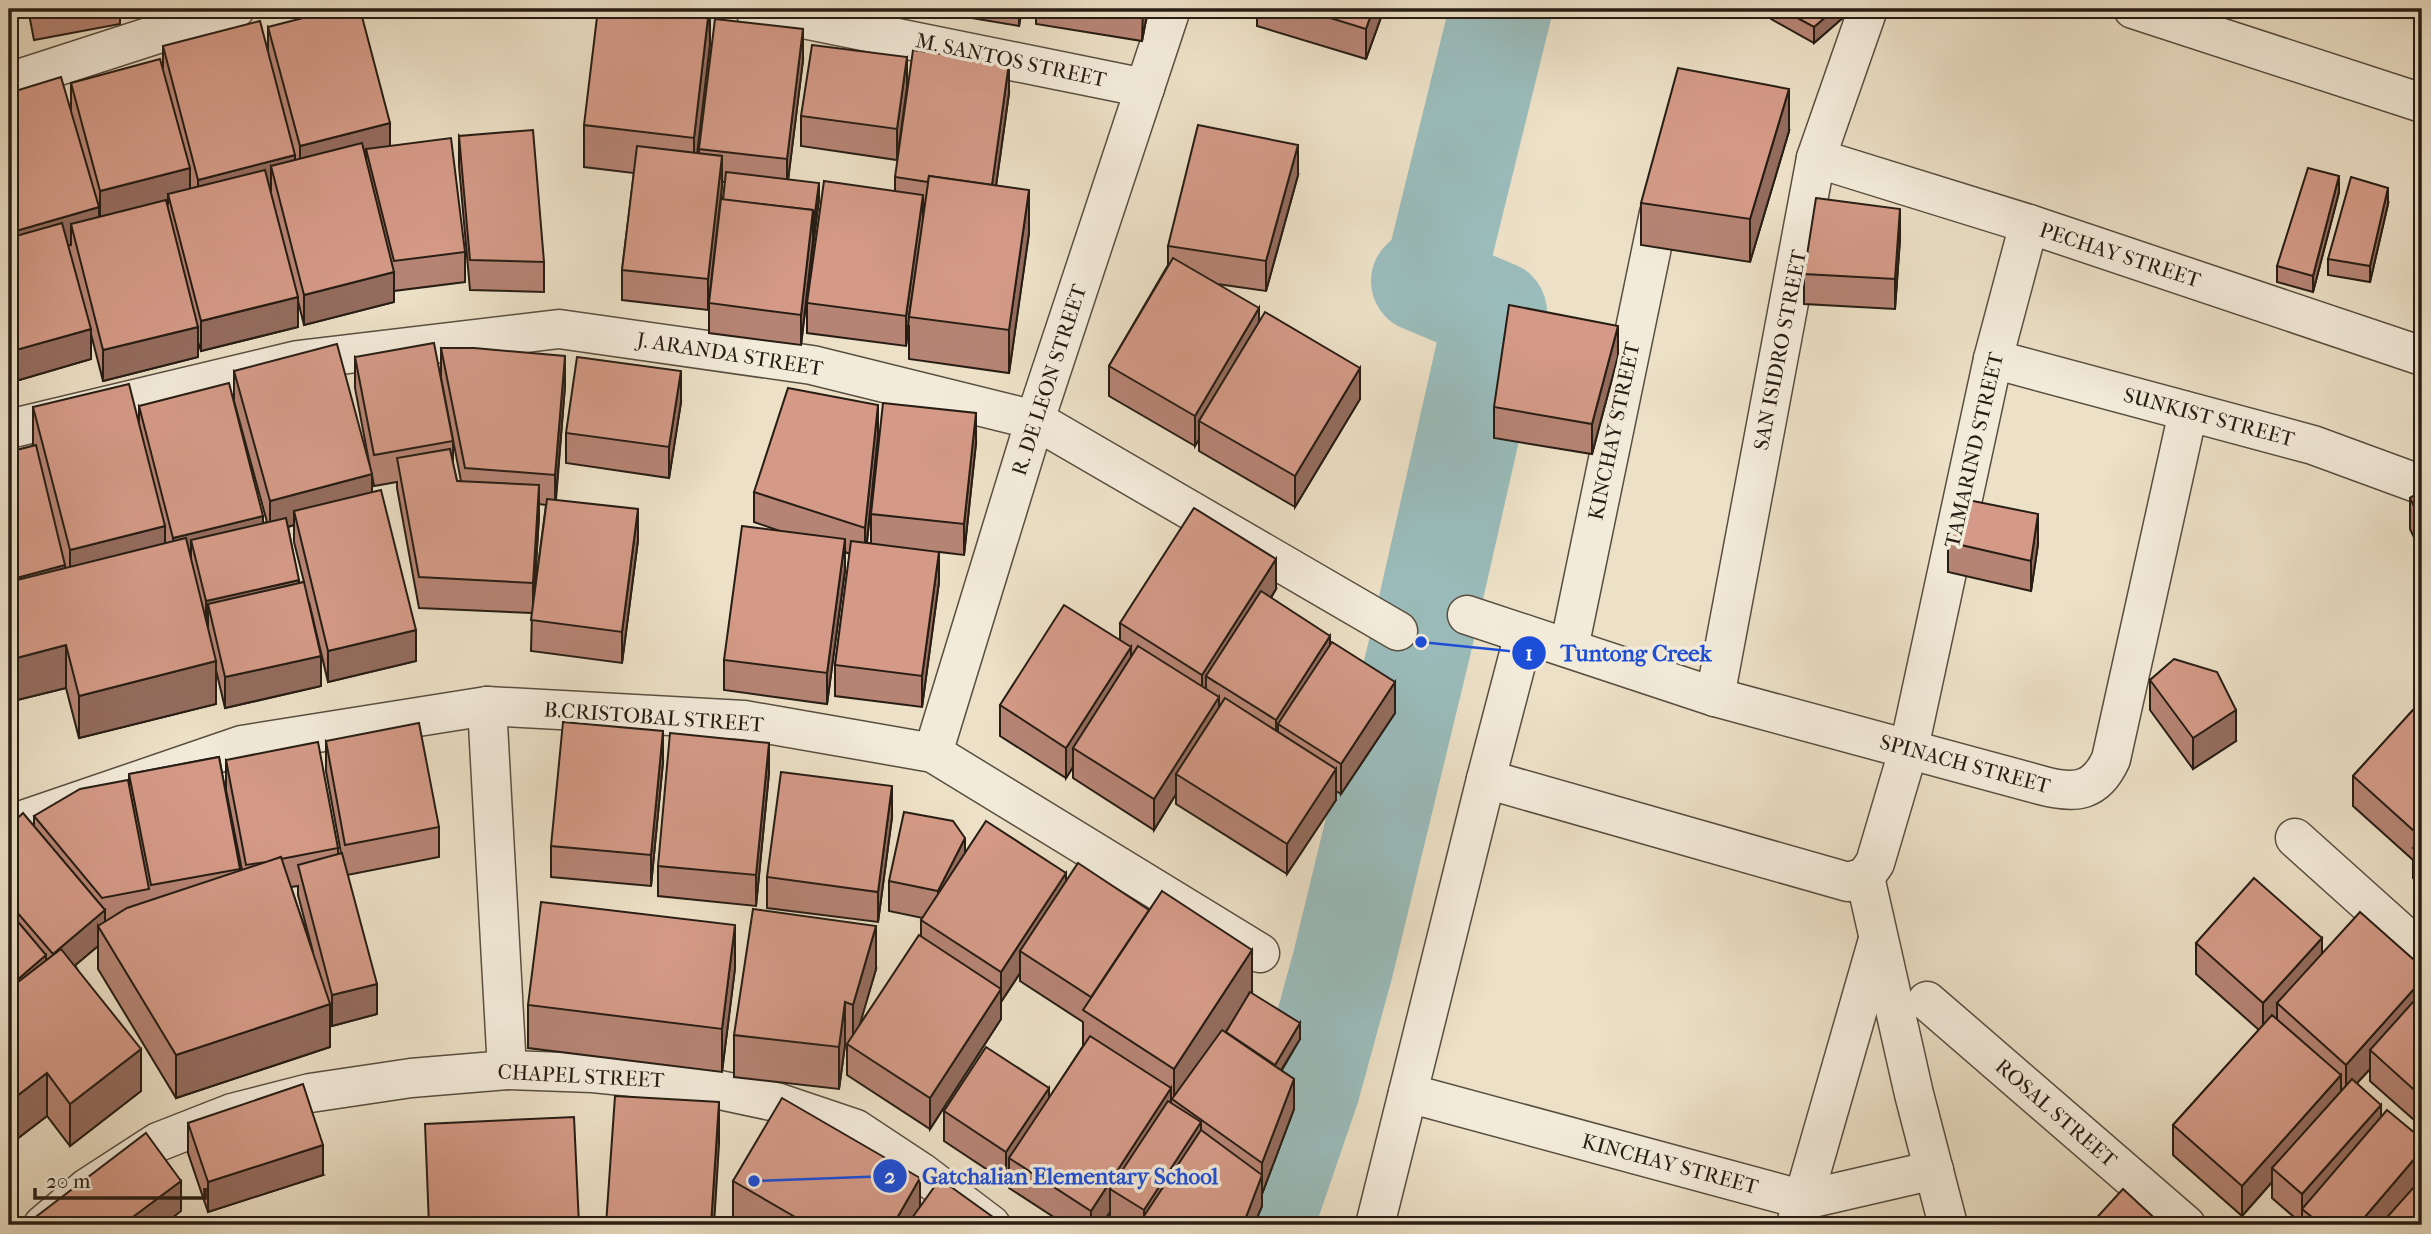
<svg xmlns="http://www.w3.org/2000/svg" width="2431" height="1234" viewBox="0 0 2431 1234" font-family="'IM FELL French Canon',serif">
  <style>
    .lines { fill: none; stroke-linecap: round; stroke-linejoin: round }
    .river { stroke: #9abcbb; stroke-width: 102 }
    .minor-casing { stroke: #584e40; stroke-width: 41 }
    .minor { stroke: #f3ebda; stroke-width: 38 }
    .wall { fill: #b68474; stroke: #271d14; stroke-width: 2; fill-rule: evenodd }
    .shaded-wall { fill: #946c5e; stroke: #271d14; stroke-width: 2 }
    .building { fill: #d49a87; stroke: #271d14; stroke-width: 2 }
    .labels { text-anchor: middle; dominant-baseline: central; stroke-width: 7; stroke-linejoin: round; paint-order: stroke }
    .street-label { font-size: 21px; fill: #271d14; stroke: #f3ebda }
    .leader { fill: none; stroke: #1d4ed8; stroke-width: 2.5 }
    .callout-dot { fill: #1d4ed8; stroke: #f3ebda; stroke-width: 2.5 }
    .mark-label { font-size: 21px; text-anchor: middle; font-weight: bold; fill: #fff }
    .callout-label { font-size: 23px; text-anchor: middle; font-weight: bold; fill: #1d4ed8; stroke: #f3ebda; stroke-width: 7; stroke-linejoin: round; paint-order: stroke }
  </style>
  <rect width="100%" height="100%" fill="#ece0c6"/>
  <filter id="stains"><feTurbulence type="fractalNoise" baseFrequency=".00286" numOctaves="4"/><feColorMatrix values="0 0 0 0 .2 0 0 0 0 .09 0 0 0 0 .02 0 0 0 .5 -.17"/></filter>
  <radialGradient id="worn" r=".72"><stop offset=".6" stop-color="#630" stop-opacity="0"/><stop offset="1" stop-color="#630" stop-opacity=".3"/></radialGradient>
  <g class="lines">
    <polyline class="river" points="1262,1225 1309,1088 1343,964 1421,642 1496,312 1422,281 1437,268 1501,9"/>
    <g class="minor-casing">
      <g id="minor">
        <polyline points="754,9 1145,88"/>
        <polyline points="2133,9 2422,103"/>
        <polyline points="9,82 235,9"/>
        <polyline points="1816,158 2029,224 2422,356"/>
        <polyline points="1993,359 2313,445 2422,485"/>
        <polyline points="9,429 298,360 559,329 812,365 1035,420 1398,631"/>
        <path d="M1467,615L1715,697L2044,786C2076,794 2096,792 2111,759L2188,412"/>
        <polyline points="1569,648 1659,213"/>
        <polyline points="1715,697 1816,158 1868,9"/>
        <polyline points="487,706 507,1070"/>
        <polyline points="933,753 1035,420 1171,9"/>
        <polyline points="1486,779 1848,882 1865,877"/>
        <polyline points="9,829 20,821 242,745 487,706 744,720 933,753 1260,953"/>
        <polyline points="2295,838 2422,952"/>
        <polyline points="1865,877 1875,863 1909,748 1993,359 2029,224"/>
        <polyline points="1865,877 1914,1094 1948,1225"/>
        <polyline points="1927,1001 2186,1225"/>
        <polyline points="1408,1093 1804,1200 1934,1170"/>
        <polyline points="1797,1221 1877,943"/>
        <polyline points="43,1225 87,1188 158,1142 232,1113 310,1093 411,1078 507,1070 593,1073 682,1082 776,1102 856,1129 921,1172 991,1225"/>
        <polyline points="1375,1225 1486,779 1524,634"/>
      </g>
    </g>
    <use href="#minor" class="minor"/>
  </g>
  <g class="wall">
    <polygon points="28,9 120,9 120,24 34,40"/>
    <path d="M710,9V44L697,153H699V149L803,60L788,179L819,199L801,345L709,333V303L717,233L708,310L622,300V270L634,173L584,167V125ZM722,182H725L723,200L721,199Z"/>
    <polygon points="880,9 911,9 910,14"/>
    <polygon points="918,9 1022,9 1019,26"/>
    <polygon points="1036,9 1148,9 1142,41 1036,24"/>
    <polygon points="1257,9 1384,9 1366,59 1257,26"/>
    <polygon points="1771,9 1853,9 1814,43 1771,19"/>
    <polygon points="268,27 390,146 465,252 465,282 394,291 394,302 304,325 298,301 298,327 201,351 198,342 198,357 103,381 91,334 91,359 9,383 71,110 71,83 163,68 163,46 268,54"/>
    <polygon points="907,57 897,160 801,146 801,116"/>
    <polygon points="1009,93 996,186 1029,233 1009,373 909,359 909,325 906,346 807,333 807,303 895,191 895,177"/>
    <polygon points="1789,131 1750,262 1641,245 1641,203"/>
    <polygon points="459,136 544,262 544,292 470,290 459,166"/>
    <polygon points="1298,175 1266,291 1217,284 1259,321 1360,399 1295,507 1199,451 1199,439 1195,446 1109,396 1109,366 1168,265 1168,246"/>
    <polygon points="2339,192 2313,292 2277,282 2277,266"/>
    <polygon points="2388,204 2370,282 2328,275 2328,259"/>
    <polygon points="1900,239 1895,309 1804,304 1804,274"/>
    <path d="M441,348L565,386L556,500L638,540L622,663L531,651L532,613L419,608L397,488V482L374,486L372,475V493L416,661L328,682L309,602L321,686L225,708L216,670V704L79,738L66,688L9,702V452L33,446V407L139,424V406L263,523L267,522L234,401V371L371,472L355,388V357L453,441V464L457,481H461L441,378ZM539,504L546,505L534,597L539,516ZM294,525V542L304,582L299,583L288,527Z"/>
    <polygon points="1618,356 1592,454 1494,438 1494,407"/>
    <polygon points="681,402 669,478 566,463 566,433"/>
    <polygon points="878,435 867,543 871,543 871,514 976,443 964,555 939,552 939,582 922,707 835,696 835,665 850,554 845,552 845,570 827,704 724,690 724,660 780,531 754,522 754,492"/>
    <polygon points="2422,491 2422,554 2410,529 2410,498"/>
    <polygon points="1948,542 2038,544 2031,591 1948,572"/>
    <polygon points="1276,589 1271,598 1330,645 1395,713 1341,794 1336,791 1336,800 1287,874 1176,804 1176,794 1154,830 1073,778 1073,767 1066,778 1000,736 1000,705 1120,640 1120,623"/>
    <polygon points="2150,680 2236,741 2193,769 2150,710"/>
    <polygon points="2422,700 2422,887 2413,878 2413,860 2353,806 2353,776"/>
    <path d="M326,741L439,827V857L347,875L377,1014L332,1026L330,1019V1047L176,1098L98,969V946L75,965L141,1091L70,1146L47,1116L13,1142L9,1136V826L34,827V816L129,787V774L219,757L240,870H242L226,790V760L338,848V854L341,853L326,771ZM298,886V895L313,952L291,887Z"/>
    <polygon points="663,762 651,886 551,877 551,846"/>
    <polygon points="769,773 756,906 658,896 658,866"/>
    <polygon points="892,817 878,922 767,908 767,877"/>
    <polygon points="965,854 1066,882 1252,992 1251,993 1300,1039 1282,1070 1294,1109 1262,1194 1262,1193 1262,1206 1254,1225 1119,1225 1110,1219 1110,1212 1101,1225 1066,1225 1009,1188 1009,1177 1006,1182 944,1141 944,1111 1049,1098 1083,1046 1083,1022 1020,981 1020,973 1001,1002 1001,1019 930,1129 847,1075 847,1045 845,1045 839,1089 734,1077 734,1035 876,969 859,1025 921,937 921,920 923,918 889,911 889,881"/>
    <polygon points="2196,943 2322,954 2422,967 2422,1127 2370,1081 2370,1069 2357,1083 2381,1117 2422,1225 2302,1225 2302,1224 2272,1198 2272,1182 2242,1216 2173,1155 2173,1125 2259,1030 2196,974"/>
    <polygon points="735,968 722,1072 528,1048 528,1005"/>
    <polygon points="188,1123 323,1175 208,1212 188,1153"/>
    <polygon points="733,1181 920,1207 1004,1225 736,1225 733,1224"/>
  </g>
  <g class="shaded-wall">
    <polygon points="131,9 176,9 131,18"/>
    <polygon points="709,9 710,44 694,180 694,138"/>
    <polygon points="1019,9 1022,9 1019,26"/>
    <polygon points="1143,9 1148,9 1142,41"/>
    <polygon points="1373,9 1384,9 1366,59 1366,29"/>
    <polygon points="1835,9 1853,9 1814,43 1814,27"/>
    <polygon points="803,29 803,60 787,189 787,159"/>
    <polygon points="907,57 907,87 897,160 897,129"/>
    <polygon points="1009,63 1009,93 991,221 991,191"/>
    <polygon points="1789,89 1789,131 1750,262 1750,219"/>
    <polygon points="390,123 390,153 366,149 366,159 300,176 300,146"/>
    <polygon points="1298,145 1298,175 1266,291 1266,261"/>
    <polygon points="295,155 295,185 271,166 271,191 198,211 198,180"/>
    <polygon points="722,156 722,186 708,310 708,279"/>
    <polygon points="190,168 190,198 168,194 168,204 100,222 100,191"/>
    <polygon points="2339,176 2339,192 2313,292 2313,276"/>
    <polygon points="819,183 819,199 814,236 814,220"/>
    <polygon points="2388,188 2388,204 2370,282 2370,266"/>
    <polygon points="1029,190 1029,233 1009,373 1009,330"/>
    <polygon points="923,195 923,225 909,317 906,346 906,316"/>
    <polygon points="99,207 99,237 71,224 71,245 9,264 9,233"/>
    <polygon points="1900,209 1900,239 1895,309 1895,279"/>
    <polygon points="813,210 813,240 801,345 801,315"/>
    <polygon points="394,272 394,302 304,325 304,295"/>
    <polygon points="298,297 298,327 201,351 201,321"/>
    <polygon points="1259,308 1259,339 1199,421 1199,439 1195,446 1195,416"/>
    <polygon points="1618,326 1618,356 1592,454 1592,424"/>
    <polygon points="198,327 198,357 103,381 103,350"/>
    <polygon points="91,329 91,359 9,383 9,352"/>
    <polygon points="565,356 565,386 555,506 555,475"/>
    <polygon points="1360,368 1360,399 1295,507 1295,476"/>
    <polygon points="681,371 681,402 669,478 669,447"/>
    <polygon points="878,405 878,435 865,559 865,528"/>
    <polygon points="976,413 976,443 964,555 964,524"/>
    <polygon points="372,474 372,505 294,511 294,525 270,532 270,501"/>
    <polygon points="539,485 539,516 533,613 533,583"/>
    <polygon points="638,509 638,540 622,663 622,632"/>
    <polygon points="2038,514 2038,544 2031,591 2031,561"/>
    <polygon points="263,516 263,546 191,540 191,564 173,568 173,538"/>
    <polygon points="165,526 165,568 70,592 70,550"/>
    <polygon points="845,539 845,570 827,704 827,673"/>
    <polygon points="939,552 939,582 922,707 922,676"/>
    <polygon points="1276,559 1276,589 1217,683 1206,676 1206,700 1202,706 1202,675"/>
    <polygon points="65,565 65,596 9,610 9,580"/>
    <polygon points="299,580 299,610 208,604 208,631 206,631 206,601"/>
    <polygon points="416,630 416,661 328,682 328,651"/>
    <polygon points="1330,636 1330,666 1278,724 1278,747 1276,750 1276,720"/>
    <polygon points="66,645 66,688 9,702 9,660"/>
    <polygon points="1131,647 1131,677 1073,748 1073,767 1066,778 1066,748"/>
    <polygon points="321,656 321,686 225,708 225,677"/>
    <polygon points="216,661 216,704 79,738 79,696"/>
    <polygon points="1395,682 1395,713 1341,794 1341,764"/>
    <polygon points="1219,697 1219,727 1176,774 1176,794 1154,830 1154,799"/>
    <polygon points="2236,710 2236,741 2193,769 2193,738"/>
    <polygon points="663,731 663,762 651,886 651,855"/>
    <polygon points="769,743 769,773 756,906 756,875"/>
    <polygon points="1336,769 1336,800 1287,874 1287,844"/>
    <polygon points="892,786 892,817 878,922 878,892"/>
    <polygon points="2422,822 2422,852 2414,849 2414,831"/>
    <polygon points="965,838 965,869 938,921 938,891"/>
    <polygon points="1066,873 1066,903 1020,951 1020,973 1001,1002 1001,972"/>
    <polygon points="105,910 105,937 98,926 98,946 53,984 53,954"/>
    <polygon points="735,925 735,968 722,1072 722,1029"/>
    <polygon points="876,926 876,969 853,1048 853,1005"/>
    <polygon points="2322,938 2322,968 2277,1003 2277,1018 2263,1034 2263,1003"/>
    <polygon points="1252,950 1252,992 1179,1103 1174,1099 1174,1069"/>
    <polygon points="46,955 46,986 9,1017 9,987"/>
    <polygon points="2422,980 2422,1011 2370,1050 2370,1069 2346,1095 2346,1065"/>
    <polygon points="377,984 377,1014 332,1026 332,995"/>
    <polygon points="1001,989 1001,1019 930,1129 930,1098"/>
    <polygon points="845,1002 845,1045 839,1089 839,1047"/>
    <polygon points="330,1004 330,1047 176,1098 176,1055"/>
    <polygon points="1300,1023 1300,1039 1274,1082 1274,1067"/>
    <polygon points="141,1049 141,1091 70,1146 70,1104"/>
    <polygon points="47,1073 47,1116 13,1142 13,1099"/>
    <polygon points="2341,1075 2341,1106 2272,1168 2272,1182 2242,1216 2242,1186"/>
    <polygon points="1294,1079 1294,1109 1262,1194 1262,1163"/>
    <polygon points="1049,1088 1049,1118 1009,1158 1009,1177 1006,1182 1006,1152"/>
    <polygon points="1171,1088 1171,1119 1110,1189 1110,1212 1101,1225 1091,1225 1091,1211"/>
    <polygon points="719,1102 719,1144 714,1225 711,1225"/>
    <polygon points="2381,1105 2381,1135 2302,1209 2302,1224 2302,1194"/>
    <polygon points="1201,1122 1201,1153 1144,1225 1144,1210"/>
    <polygon points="323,1145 323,1175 208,1212 208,1182"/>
    <polygon points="2422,1150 2422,1181 2384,1225 2358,1225"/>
    <polygon points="1262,1175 1262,1206 1254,1225 1243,1225"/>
    <polygon points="920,1178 920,1221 918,1225 893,1225"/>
    <polygon points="181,1181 181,1211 163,1225 122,1225"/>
  </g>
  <g class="building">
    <polygon points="338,9 360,9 390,123 300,146 268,27"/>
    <polygon points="598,9 709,9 694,138 584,125"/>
    <polygon points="1129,9 1143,9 1142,11"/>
    <polygon points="1301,9 1373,9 1366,29"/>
    <polygon points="1781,9 1835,9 1814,27"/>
    <polygon points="715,19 803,29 787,159 699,149"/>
    <polygon points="260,21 295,155 198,180 163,46"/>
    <polygon points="812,45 907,57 897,129 801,116"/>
    <polygon points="913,50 1009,63 992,185 929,176 928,182 895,177"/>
    <polygon points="160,59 190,168 100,191 71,83"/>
    <polygon points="1678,68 1789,89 1750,219 1641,203"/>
    <polygon points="61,77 99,207 9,233 9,93"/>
    <polygon points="1198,125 1298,145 1266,261 1168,246"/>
    <polygon points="533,130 544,262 470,260 459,136"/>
    <polygon points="451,138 465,252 394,261 366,149"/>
    <polygon points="362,143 394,272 304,295 271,166"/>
    <polygon points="637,146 722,156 708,279 622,270"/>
    <polygon points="2308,168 2339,176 2313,276 2277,266"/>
    <polygon points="265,170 298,297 201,321 168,194"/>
    <polygon points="726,172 819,183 814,220 813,210 723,200"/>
    <polygon points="929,176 1029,190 1009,330 909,317"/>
    <polygon points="2351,177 2388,188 2370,266 2328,259"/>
    <polygon points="824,181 923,195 906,316 807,303"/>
    <polygon points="1816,198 1900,209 1895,279 1804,274"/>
    <polygon points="721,199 813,210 801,315 709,303"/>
    <polygon points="166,200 198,327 103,350 71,224"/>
    <polygon points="62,223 91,329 9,352 9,238"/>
    <polygon points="1173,258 1259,308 1195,416 1109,366"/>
    <polygon points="1509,305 1618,326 1592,424 1494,407"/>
    <polygon points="1265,312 1360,368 1295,476 1199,421"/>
    <polygon points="434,343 453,441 374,455 355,357"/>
    <polygon points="337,344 372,474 270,501 234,371"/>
    <polygon points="441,348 474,348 565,356 555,475 465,468"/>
    <polygon points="577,357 681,371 669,447 566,433"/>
    <polygon points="229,383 263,516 173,538 139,406"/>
    <polygon points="129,384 165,526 70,550 33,407"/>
    <polygon points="788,388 878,405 865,528 754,492"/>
    <polygon points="883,403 976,413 964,524 871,514"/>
    <polygon points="36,445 65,565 9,580 9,452"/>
    <polygon points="450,449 457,481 539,485 533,583 419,577 397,458"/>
    <polygon points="381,490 416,630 328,651 294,511"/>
    <polygon points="2422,491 2422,523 2410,498"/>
    <polygon points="547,499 638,509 622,632 531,620"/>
    <polygon points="1968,500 2038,514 2031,561 1948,542"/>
    <polygon points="1194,508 1276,559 1202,675 1120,623"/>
    <polygon points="286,518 299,580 206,601 191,540"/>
    <polygon points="742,526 845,539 827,673 724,660"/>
    <polygon points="186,538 216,661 79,696 66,645 9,660 9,582"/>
    <polygon points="851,541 939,552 922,676 835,665"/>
    <polygon points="304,582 321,656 225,677 208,604"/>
    <polygon points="1261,591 1330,636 1276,720 1206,676"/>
    <polygon points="1064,605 1131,647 1066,748 1000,705"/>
    <polygon points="1332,642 1395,682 1341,764 1278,724"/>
    <polygon points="1138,646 1219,697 1154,799 1073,748"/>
    <polygon points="2174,659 2217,672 2236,710 2193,738 2150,680"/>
    <polygon points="1225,698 1336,769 1287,844 1176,774"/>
    <polygon points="2422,700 2422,822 2414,831 2353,776"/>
    <polygon points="563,722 663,731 651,855 551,846"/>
    <polygon points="419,723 439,827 345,845 326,741"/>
    <polygon points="670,733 769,743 756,875 658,866"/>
    <polygon points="318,742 338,848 281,859 281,857 267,862 246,865 226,760"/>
    <polygon points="219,757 240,869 151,885 129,774"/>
    <polygon points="781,772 892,786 878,892 767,877"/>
    <polygon points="128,780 149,889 102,898 34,816 80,789"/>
    <polygon points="904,812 953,821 965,838 938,891 889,881"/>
    <polygon points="23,813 105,910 53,954 9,903 9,826"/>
    <polygon points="986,821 1066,873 1001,972 921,920"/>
    <polygon points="2422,838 2422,857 2413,848"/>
    <polygon points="342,853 377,984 332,995 298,865"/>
    <polygon points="281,857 330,1004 176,1055 98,926 127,908"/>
    <polygon points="1078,863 1149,910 1091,997 1020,951"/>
    <polygon points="2254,878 2322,938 2263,1003 2196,943"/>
    <polygon points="1162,891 1252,950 1174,1069 1083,1010"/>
    <polygon points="541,902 735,925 722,1029 528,1005"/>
    <polygon points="753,909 876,926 853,1005 845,1002 839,1047 734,1035"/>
    <polygon points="9,911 46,955 9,987"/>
    <polygon points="2360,912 2422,967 2422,980 2346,1065 2277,1003"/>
    <polygon points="919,935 1001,989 930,1098 847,1044"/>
    <polygon points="61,949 141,1049 70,1104 47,1073 13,1099 9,1094 9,989"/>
    <polygon points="1250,992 1300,1023 1275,1065 1226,1032"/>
    <polygon points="2422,992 2422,1097 2370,1050"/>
    <polygon points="2272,1015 2341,1075 2242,1186 2173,1125"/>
    <polygon points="1222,1030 1294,1079 1262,1163 1172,1099"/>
    <polygon points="1090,1036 1171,1088 1091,1211 1009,1158"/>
    <polygon points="986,1047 1049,1088 1006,1152 944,1111"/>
    <polygon points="2352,1079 2381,1105 2302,1194 2272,1168"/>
    <polygon points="303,1084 323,1145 208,1182 188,1123"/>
    <polygon points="615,1096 719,1102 711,1225 606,1225"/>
    <polygon points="782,1098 920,1178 893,1225 809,1225 733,1181"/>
    <polygon points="1168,1101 1201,1122 1144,1210 1110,1189"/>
    <polygon points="2387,1110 2422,1139 2422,1150 2358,1225 2322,1225 2302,1209"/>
    <polygon points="574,1117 579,1225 429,1225 425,1124"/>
    <polygon points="1201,1130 1262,1175 1243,1225 1138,1225"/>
    <polygon points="146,1133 181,1181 122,1225 37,1225 33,1219"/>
    <polygon points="2422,1178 2422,1225 2380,1225"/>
    <polygon points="940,1179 1004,1225 907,1225"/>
    <polygon points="2123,1189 2162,1225 2090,1225"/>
  </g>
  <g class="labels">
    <g class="street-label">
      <text transform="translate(1011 60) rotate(12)">M. SANTOS STREET</text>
      <text transform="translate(2120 255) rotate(18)">PECHAY STREET</text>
      <text transform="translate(1780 350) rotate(-79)">SAN ISIDRO STREET</text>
      <text transform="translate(730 354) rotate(9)">J. ARANDA STREET</text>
      <text transform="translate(1049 380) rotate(-72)">R. DE LEON STREET</text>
      <text transform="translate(2209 417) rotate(15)">SUNKIST STREET</text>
      <text transform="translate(1614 431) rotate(-78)">KINCHAY STREET</text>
      <text transform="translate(1974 450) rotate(-77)">TAMARIND STREET</text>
      <text transform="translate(654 717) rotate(4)">B.CRISTOBAL STREET</text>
      <text transform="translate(1965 764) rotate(15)">SPINACH STREET</text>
      <text transform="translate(581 1076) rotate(3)">CHAPEL STREET</text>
      <text transform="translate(2056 1113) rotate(41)">ROSAL STREET</text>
      <text transform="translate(1670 1164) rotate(15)">KINCHAY STREET</text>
    </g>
  </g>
  <path class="leader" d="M1421 642L1529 653M754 1181L890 1176"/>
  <g class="callout-dot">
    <circle cx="1421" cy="642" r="7"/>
    <circle cx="754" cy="1181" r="7"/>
    <circle cx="1529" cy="653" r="18"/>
    <circle cx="890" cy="1176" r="18"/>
  </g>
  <g class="mark-label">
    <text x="1529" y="660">1</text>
    <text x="890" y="1183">2</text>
  </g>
  <g class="callout-label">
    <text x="1636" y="661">Tuntong Creek</text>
    <text x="1070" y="1184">Gatchalian Elementary School</text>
  </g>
  <rect width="2431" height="1234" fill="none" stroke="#ece0c6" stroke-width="35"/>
  <rect x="10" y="10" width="2410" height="1213" fill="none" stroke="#271d14" stroke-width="3.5"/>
  <rect x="18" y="18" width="2396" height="1199" fill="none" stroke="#271d14" stroke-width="2"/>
  <path d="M35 1188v10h170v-10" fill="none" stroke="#271d14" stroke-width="3.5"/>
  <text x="46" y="1188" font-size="21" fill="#271d14" stroke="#f3ebda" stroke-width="5" paint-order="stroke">20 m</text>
  <rect width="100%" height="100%" filter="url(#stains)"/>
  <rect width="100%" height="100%" fill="url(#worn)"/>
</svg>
